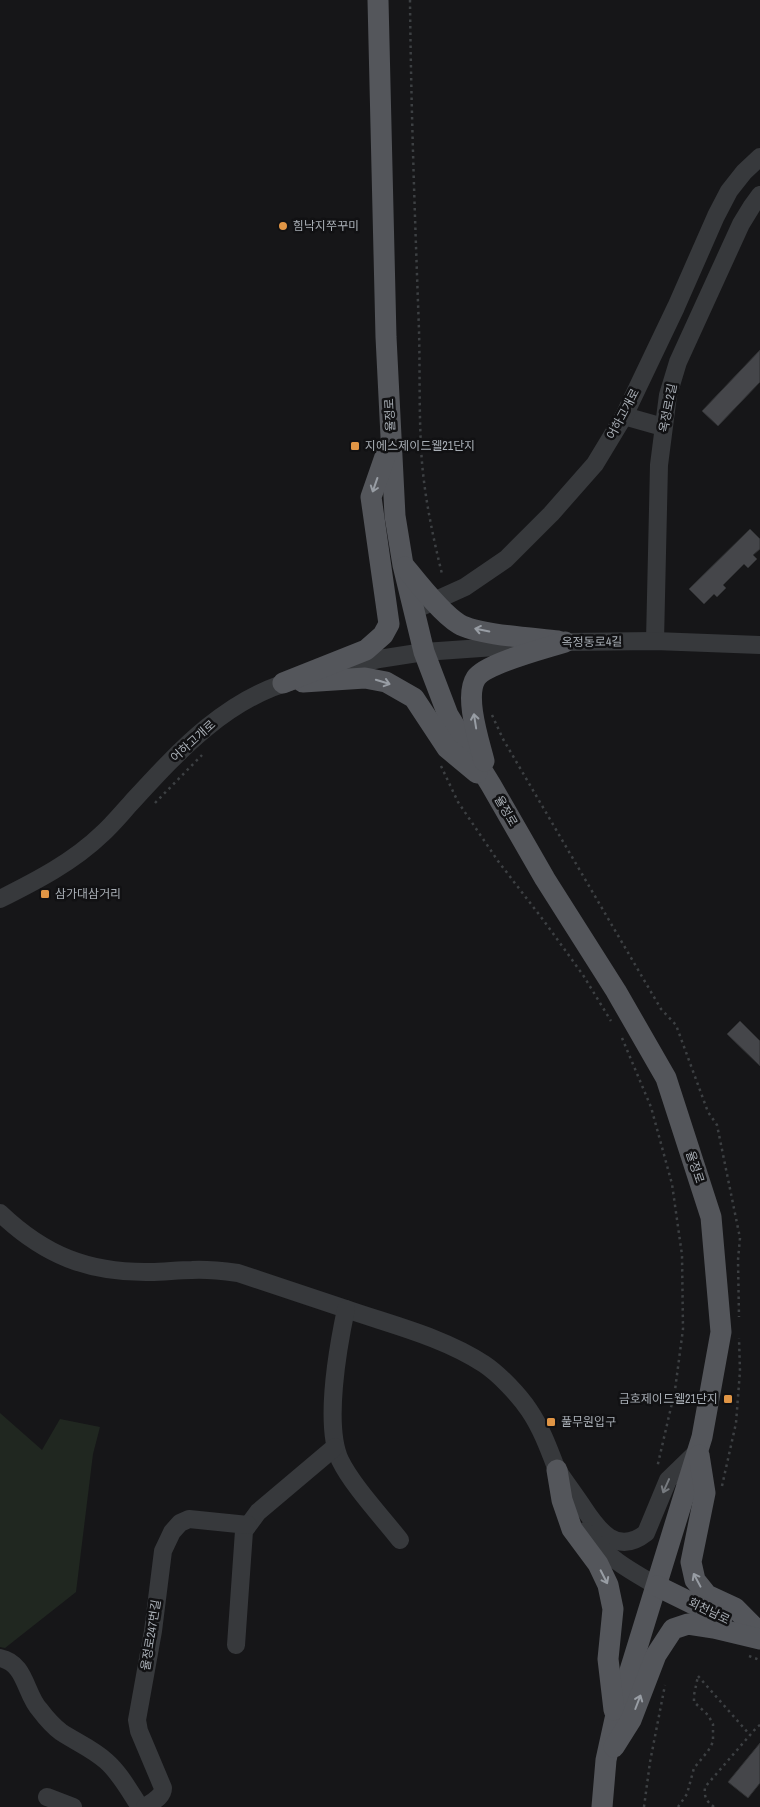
<svg xmlns="http://www.w3.org/2000/svg" width="760" height="1807" viewBox="0 0 760 1807" font-family="'Archivo Narrow','Noto Sans KR',sans-serif">
  <style>
    .green { fill: #202720 }
    .building { fill: #45464a; stroke: #303133 }
    .lines { fill: none; stroke-linecap: round; stroke-linejoin: round }
    .path { stroke: #3d4043; stroke-width: 2.5; stroke-dasharray: 2.5 4; stroke-linecap: butt }
    .minor { stroke: #37393c; stroke-width: 18 }
    .major { stroke: #54565b; stroke-width: 21 }
    .oneway { stroke: #989da4 }
    .oneway2 { stroke: #767a7f }
    .poi-dot { fill: #e09545; stroke: #111113; stroke-width: 2 }
    .labels { text-anchor: middle; dominant-baseline: central; stroke-width: 5; stroke-linejoin: round; paint-order: stroke }
    .poi-label { font-size: 12px; fill: #a9afb6; stroke: #111113; text-anchor: start }
    .street-label { font-size: 12px; fill: #a9afb6; stroke: #111113 }
  </style>
  <rect width="100%" height="100%" fill="#161618"/>
  <polygon class="green" points="0,1413 42,1450 60,1419 100,1427 93,1454 76,1592 5,1648 0,1647"/>
  <g class="building">
    <polygon points="760,350 760,382 718,426 702,411"/>
    <polygon points="750,529 760,539 760,549 753,555 757,559 748,568 744,564 723,585 726,588 717,597 714,594 704,604 689,589"/>
    <polygon points="740,1021 760,1041 760,1066 727,1034"/>
    <polygon points="760,1743 760,1783 748,1798 728,1782"/>
  </g>
  <g class="lines">
    <g class="path">
      <path d="M410,0C411,110 415,220 419,330C420,369 419,408 421,447C423,490 432,533 442,574"/>
      <polyline points="492,715 503,739 661,1009 676,1025 708,1112 717,1125 740,1238 738,1260 739,1317"/>
      <polyline points="441,766 458,802 498,861 544,921 583,975 611,1021"/>
      <polyline points="155,803 202,755"/>
      <polyline points="622,1038 651,1107 672,1184 682,1255 683,1329 675,1390 657,1468"/>
      <polyline points="722,1486 736,1423 740,1371 739,1338"/>
      <polyline points="749,1656 760,1660"/>
      <polyline points="698,1676 750,1735"/>
      <polyline points="644,1807 650,1762 665,1685"/>
      <polyline points="678,1807 687,1794 694,1768 708,1751 713,1742 713,1724 708,1715 694,1702 694,1695 698,1676"/>
      <path d="M714,1807C706,1801 704,1797 705,1787L757,1727L760,1725"/>
    </g>
    <g class="minor">
      <polyline points="624,416 663,427"/>
      <polyline points="423,606 465,587 506,559 551,514 595,464 624,416 676,307 716,216 729,191 744,172 760,157"/>
      <polyline points="655,641 659,465 668,395 678,362 741,224 752,206 760,195"/>
      <polyline points="338,669 379,659 424,652 565,642 655,641 760,645"/>
      <path d="M0,899C36,881 73,862 102,834C112,825 121,814 131,803C177,753 227,697 296,680"/>
      <path d="M0,1213C44,1255 88,1273 150,1272C164,1272 178,1270 192,1270C208,1269 223,1271 238,1273C274,1285 310,1297 346,1309C392,1325 443,1337 484,1364C499,1374 519,1395 529,1410C544,1432 552,1458 562,1483"/>
      <path d="M346,1309C338,1347 324,1425 340,1460C352,1485 382,1517 400,1540"/>
      <path d="M558,1471C566,1483 575,1495 583,1507C598,1530 617,1556 646,1533L668,1480L698,1451"/>
      <path d="M585,1531C606,1557 629,1570 657,1586"/>
      <polyline points="236,1645 244,1531 258,1512 335,1447"/>
      <path d="M0,1658C26,1663 25,1694 40,1710C46,1718 53,1726 61,1732C76,1742 93,1749 106,1761C120,1773 130,1792 140,1807"/>
      <polyline points="47,1797 73,1807"/>
      <path d="M145,1807C152,1802 163,1797 163,1788L139,1731L137,1720L153,1631L163,1551L172,1532L180,1523L189,1519L248,1525"/>
    </g>
    <g class="major">
      <polyline points="378,0 386,337 395,516 403,565 424,652 448,715 491,785 545,879 616,991 666,1078 711,1217 721,1332 702,1437 615,1719 606,1760 602,1807"/>
      <path d="M405,567C418,583 442,614 459,624C478,635 534,638 558,641"/>
      <polyline points="303,682 365,678 386,682 414,698 447,748 477,773"/>
      <polyline points="283,683 366,650 383,635 389,624 371,497 388,448"/>
      <path d="M484,761C479,741 464,696 476,678C486,663 547,648 565,642"/>
      <polyline points="699,1455 705,1493 691,1562 695,1580 707,1595 735,1608 760,1633"/>
      <polyline points="557,1470 562,1500 572,1529 598,1564 608,1585 613,1609 608,1659 614,1710"/>
      <polyline points="657,1586 722,1618"/>
      <polyline points="614,1747 631,1720 656,1655 673,1629 688,1624 714,1628 760,1639"/>
    </g>
  </g>
  <defs><path id="oneway-shaft" d="M-6 0H5M1.5-3L5.5 0L1.5 3" fill="none" stroke-width="1.6" stroke-linecap="round" stroke-linejoin="round" transform="scale(1.25)"/></defs>
  <g class="oneway">
    <use href="#oneway-shaft" transform="translate(375 485) rotate(109)"/>
    <use href="#oneway-shaft" transform="translate(482 630) rotate(-168)"/>
    <use href="#oneway-shaft" transform="translate(383 682) rotate(17)"/>
    <use href="#oneway-shaft" transform="translate(475 721) rotate(-99)"/>
    <use href="#oneway-shaft" transform="translate(604 1577) rotate(63)"/>
    <use href="#oneway-shaft" transform="translate(697 1580) rotate(-118)"/>
    <use href="#oneway-shaft" transform="translate(638 1702) rotate(-69)"/>
  </g>
  <use class="oneway2" href="#oneway-shaft" transform="translate(666 1486) rotate(114)"/>
  <g class="poi-dot">
    <circle cx="283" cy="226" r="5"/>
    <rect x="350" y="441" width="10" height="10" rx="2.5"/>
    <rect x="40" y="889" width="10" height="10" rx="2.5"/>
    <rect x="723" y="1394" width="10" height="10" rx="2.5"/>
    <rect x="546" y="1417" width="10" height="10" rx="2.5"/>
  </g>
  <g class="labels">
    <g class="poi-label">
      <text x="293" y="226">힘낙지쭈꾸미</text>
      <text x="365" y="446">지에스제이드웰21단지</text>
      <text x="55" y="894">삼가대삼거리</text>
      <text x="718" y="1399" text-anchor="end">금호제이드웰21단지</text>
      <text x="561" y="1422">풀무원입구</text>
    </g>
    <g class="street-label">
      <text transform="translate(668 408) rotate(-79)">옥정로2길</text>
      <text transform="translate(623 414) rotate(-62)">어하고개로</text>
      <text transform="translate(390 415) rotate(-93)">율정로</text>
      <text transform="translate(592 642) rotate(-1)">옥정동로4길</text>
      <text transform="translate(193 741) rotate(-42)">어하고개로</text>
      <text transform="translate(506 811) rotate(60)">율정로</text>
      <text transform="translate(695 1167) rotate(72)">율정로</text>
      <text transform="translate(709 1611) rotate(26)">회천남로</text>
      <text transform="translate(151 1635) rotate(-81)">율정로247번길</text>
    </g>
  </g>
</svg>
